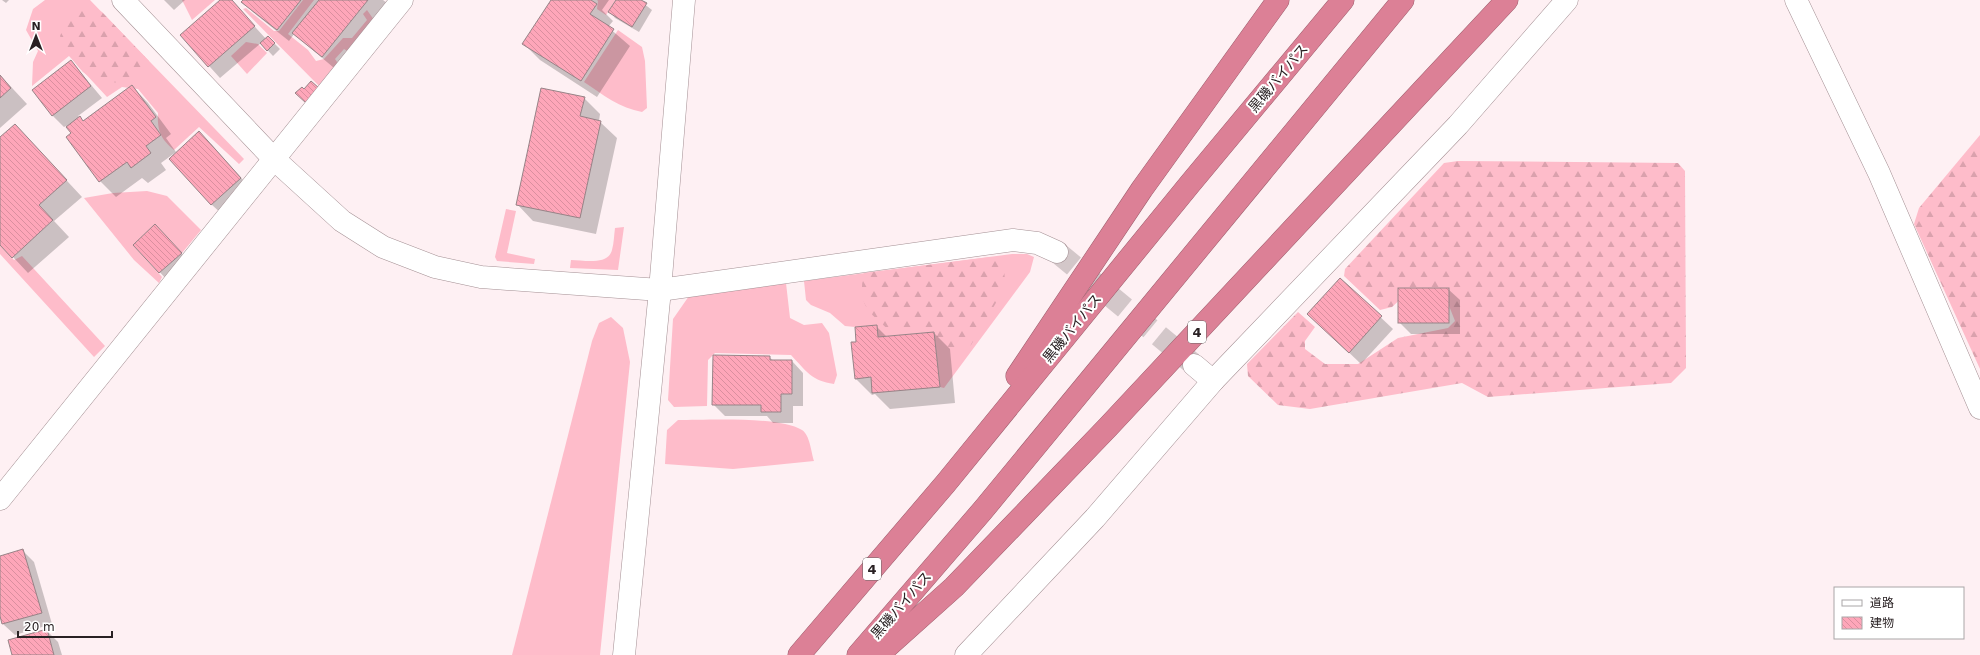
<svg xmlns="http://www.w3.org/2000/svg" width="1980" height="655" viewBox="0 0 1980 655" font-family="'DejaVu Sans','Noto Sans JP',sans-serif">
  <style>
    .grass { fill: #febcca }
    .forest { fill: url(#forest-firs) }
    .shadow { fill: #0003 }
    .building { fill: url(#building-back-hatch); stroke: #978387 }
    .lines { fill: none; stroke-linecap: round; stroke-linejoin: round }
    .minor-tunnel { stroke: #d3c7c9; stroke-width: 22; stroke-dasharray: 22 11; stroke-linecap: butt }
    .minor-casing { stroke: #a49094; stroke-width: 23 }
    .highway-casing { stroke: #9d5f6e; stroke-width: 23 }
    .minor { stroke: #fff; stroke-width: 22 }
    .highway { stroke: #dc8096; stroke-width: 22 }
    .labels { text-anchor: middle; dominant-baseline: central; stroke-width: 4; stroke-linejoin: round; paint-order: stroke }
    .shield { fill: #fff; stroke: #696465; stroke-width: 1 }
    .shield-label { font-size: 13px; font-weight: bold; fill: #292123 }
    .street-label { font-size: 14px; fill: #292123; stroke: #fff }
  </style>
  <defs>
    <pattern id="forest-firs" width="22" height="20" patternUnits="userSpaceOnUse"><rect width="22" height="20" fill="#febcca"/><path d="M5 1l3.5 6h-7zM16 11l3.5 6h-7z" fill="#daa1ad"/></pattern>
    <pattern id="building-back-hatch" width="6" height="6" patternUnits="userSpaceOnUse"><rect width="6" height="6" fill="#fea6b9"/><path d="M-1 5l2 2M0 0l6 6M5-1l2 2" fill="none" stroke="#da8f9f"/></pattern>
  </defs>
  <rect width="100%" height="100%" fill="#fef0f3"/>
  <g class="grass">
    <path d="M45,0H90L244,159L239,164L199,127L174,150C161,139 157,131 158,113L138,89L122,87L107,97L69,56L32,86L33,62L38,51L26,30L33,9Z"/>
    <polygon points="182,0 215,0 192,20"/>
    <polygon points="303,0 314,0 288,34 308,50 316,61 324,59 343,38 352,38 367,20 363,14 367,10 374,20 349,52 344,49 335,59 339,65 320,87 243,9 246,8 274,31 279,31"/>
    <polygon points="597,0 616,0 606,15 597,9 598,1"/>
    <path d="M618,30L642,47L645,61L647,108L642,112C620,108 603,95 584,82Z"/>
    <polygon points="246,42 258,44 267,53 247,74 231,56"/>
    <polygon points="147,191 167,196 201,230 182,253 155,224 133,245 162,277 159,283 134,260 84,198 113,193"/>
    <polygon points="506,209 516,211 507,253 535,259 534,264 497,261 495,257"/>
    <path d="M624,227L618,270L570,268L571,260C583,260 608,266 612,250C614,243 614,235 615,228Z"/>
    <polygon points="0,245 14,260 22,256 105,346 94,357 0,254"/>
    <polygon points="1012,254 1027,254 1034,257 1030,272 944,388 940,387 934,332 878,337 876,325 855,327 845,326 830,313 811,305 806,300 804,281"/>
    <path d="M786,283L790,318L804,325L822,323L829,333L837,375L834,384C812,381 806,371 791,355L715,353L708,360L707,406L674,407L668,400L673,319L689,296Z"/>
    <polygon points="611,317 623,328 630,362 600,655 512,655 592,341 599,323"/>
    <path d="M678,420C707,420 779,416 802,430C810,435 811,452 814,461L733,469L665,464L667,430Z"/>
  </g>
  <g class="forest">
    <path d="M81,4L102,12L149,61C147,65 144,71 141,74C129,88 95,83 83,72C72,61 66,49 60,36L72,9Z"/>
    <polygon points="1980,135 1980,369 1914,224 1919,208"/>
    <polygon points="1458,161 1678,163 1685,171 1686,368 1671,383 1488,397 1462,383 1310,409 1278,405 1248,376 1247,364 1298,312 1315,327 1305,341 1305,349 1325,364 1358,364 1398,338 1448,328 1455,321 1444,293 1405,295 1392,307 1380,310 1344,276 1345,269 1444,163"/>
    <path d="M991,257L1003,260L1005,280L1000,296L971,345L957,352L920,330L890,331C868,311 857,305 864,273Z"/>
  </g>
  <g class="shadow">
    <polygon points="2,0 9,0 6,3"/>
    <polygon points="164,0 185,0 174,10"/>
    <polygon points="221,0 231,0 266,39 268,37 280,49 273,56 261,43 220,78 181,35"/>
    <polygon points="244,0 383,0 387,3 334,68 294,34 289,41 254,13 242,2"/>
    <polygon points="552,0 609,0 602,10 613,21 608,27 630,46 597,97 540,60 524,44"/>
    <polygon points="617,0 639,0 652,10 639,32 615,18 610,12"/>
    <polygon points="71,61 102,98 78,116 84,122 132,86 148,103 171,134 166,138 176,152 161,163 166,170 148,183 142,178 116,197 100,181 72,133 66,126 64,127 53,116 33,90"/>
    <polygon points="0,75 27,104 0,128"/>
    <polygon points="584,98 600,114 599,121 617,138 596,234 533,221 517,204"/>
    <polygon points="15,125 82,197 54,221 69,237 28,273 0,243 0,139"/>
    <polygon points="211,144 252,190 223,215 211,204"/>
    <polygon points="166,237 192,265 171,284 134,245"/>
    <polygon points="1340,279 1393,329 1361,364 1319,324"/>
    <polygon points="1448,289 1460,300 1460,334 1411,334 1399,322"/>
    <polygon points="876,326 887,337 934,333 950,349 955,403 890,409 875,394 872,395 855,378 857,343"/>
    <polygon points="769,357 774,361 792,361 803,373 803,406 793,406 793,423 773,423 767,416 725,416 713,404"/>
    <polygon points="23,551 34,562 52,624 15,635 3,624 0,612 0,557"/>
    <polygon points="46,630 58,642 62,655 13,655"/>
  </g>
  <g class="building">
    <polygon points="220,0 232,0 255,26 208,67 180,35"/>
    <polygon points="243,0 301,0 277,30 241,2"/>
    <polygon points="319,0 368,0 322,57 292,33"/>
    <polygon points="551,0 591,0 597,4 590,14 614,29 581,81 522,44"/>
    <polygon points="616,0 641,0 647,3 632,27 608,12"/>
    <polygon points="268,36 275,43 267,51 260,43"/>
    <polygon points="71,60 91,86 52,116 32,90"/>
    <polygon points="0,75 11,88 0,98"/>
    <polygon points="311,81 319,88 306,103 295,93 302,87 304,89"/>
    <polygon points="132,85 156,117 151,121 161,135 146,146 151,153 131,168 127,162 99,182 66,137 71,133 66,127 80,116 83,121"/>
    <polygon points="541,88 585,97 580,116 601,121 580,218 516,205"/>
    <polygon points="15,124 67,180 39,205 53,220 12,258 0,245 0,137"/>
    <polygon points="199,131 241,178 211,205 169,159"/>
    <polygon points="155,224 182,253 159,273 133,245"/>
    <polygon points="1340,278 1382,316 1349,353 1307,314"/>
    <rect x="1398" y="288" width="51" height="35"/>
    <polygon points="877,325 878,337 934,332 940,387 872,393 871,377 855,379 851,342 856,342 855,327"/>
    <polygon points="713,355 770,356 770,360 792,360 792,394 781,394 781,412 761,412 761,405 712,405"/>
    <polygon points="23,549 42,613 2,624 0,616 0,556"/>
    <polygon points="47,629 54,655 12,655 8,640"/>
  </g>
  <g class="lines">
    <polyline class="minor-tunnel" points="1057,252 1192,363"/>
    <g class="minor-casing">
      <g id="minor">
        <polyline points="123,0 274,159 342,221 383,247 435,267 481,277 660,290 1013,240 1037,243 1057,252"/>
        <polyline points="1796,0 1879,173 1980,408"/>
        <polyline points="1194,365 1213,381"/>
        <polyline points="0,499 402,0"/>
        <polyline points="624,655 660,290 684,0"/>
        <polyline points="966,655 1095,518 1213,381 1458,125 1567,0"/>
      </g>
    </g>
    <g class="highway-casing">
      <g id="highway">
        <polyline points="1017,376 1142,189 1278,0"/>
        <polyline points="799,655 946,483 1189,185 1343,0"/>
        <polyline points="858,655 983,510 1403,0"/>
        <polyline points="878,655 954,587 1108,427 1507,0"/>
      </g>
    </g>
    <use href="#minor" class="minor"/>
    <use href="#highway" class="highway"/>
  </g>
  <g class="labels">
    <g class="shield">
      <rect x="1188" y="321" width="18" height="22" rx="3"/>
      <rect x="863" y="558" width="18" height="22" rx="3"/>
    </g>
    <g class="shield-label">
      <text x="1197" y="332">4</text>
      <text x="872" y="569">4</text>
    </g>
    <g class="street-label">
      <text transform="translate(1278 78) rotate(-50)">黒磯バイパス</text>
      <text transform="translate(1072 328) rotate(-51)">黒磯バイパス</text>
      <text transform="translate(901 605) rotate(-49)">黒磯バイパス</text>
    </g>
  </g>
  <rect x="1834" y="587" width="130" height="52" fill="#ffffff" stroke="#a9a6a7"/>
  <rect x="1842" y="600" width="20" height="6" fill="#ffffff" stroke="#a9a6a7"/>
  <text x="1870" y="607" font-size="12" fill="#292123">道路</text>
  <rect x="1842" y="617" width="20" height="12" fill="url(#building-back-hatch)" stroke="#a9a6a7"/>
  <text x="1870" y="627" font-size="12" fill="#292123">建物</text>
  <g transform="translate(36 36)" stroke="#ffffff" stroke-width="3" paint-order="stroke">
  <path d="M0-3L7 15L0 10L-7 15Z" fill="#292123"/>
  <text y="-6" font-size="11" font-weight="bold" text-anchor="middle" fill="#292123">N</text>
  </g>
  <path d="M18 631v6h94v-6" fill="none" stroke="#292123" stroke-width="2"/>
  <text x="24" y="631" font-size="12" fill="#292123" stroke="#ffffff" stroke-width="3" paint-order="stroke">20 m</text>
</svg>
